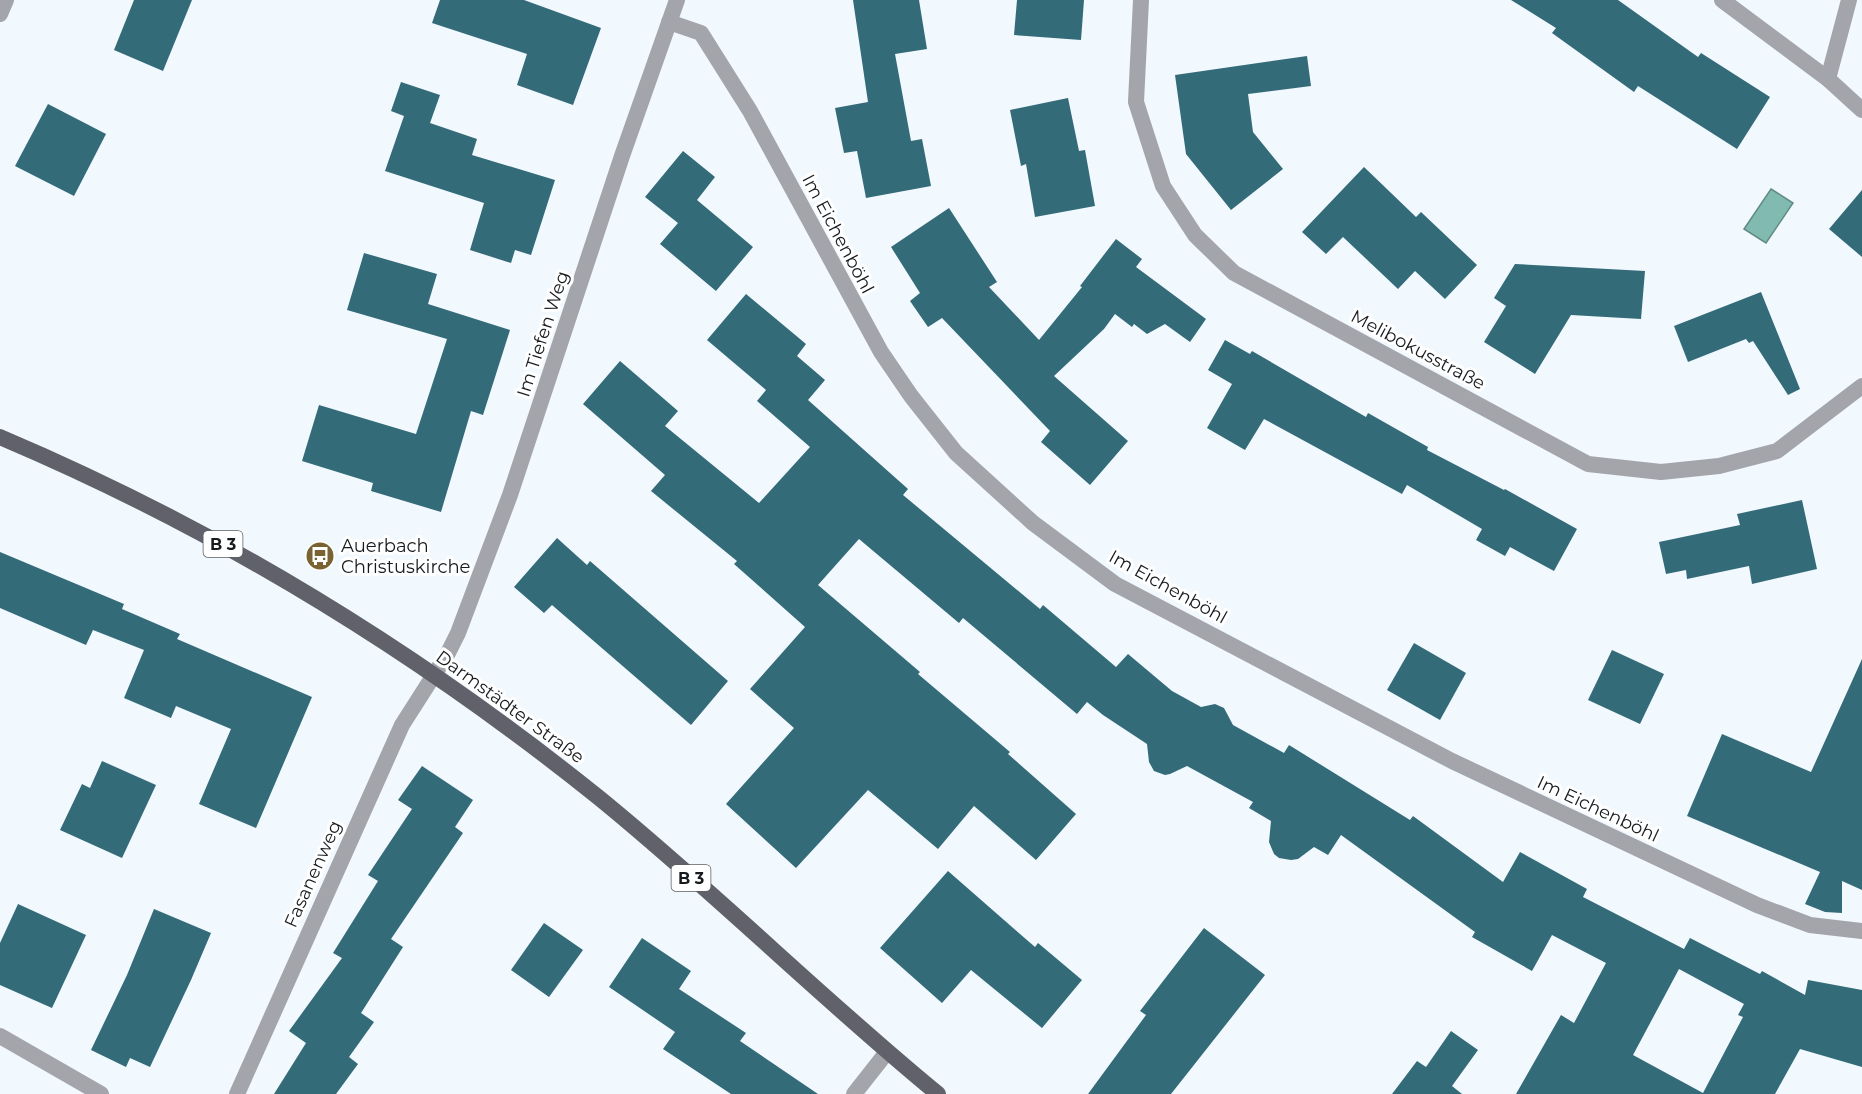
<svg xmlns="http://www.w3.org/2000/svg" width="1862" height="1094" viewBox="0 0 1862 1094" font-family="Montserrat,sans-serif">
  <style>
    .water { fill: #80bab1; stroke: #608a85; stroke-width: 1.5 }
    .building { fill: #346b78; fill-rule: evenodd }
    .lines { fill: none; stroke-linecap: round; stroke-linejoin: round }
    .minor { stroke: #a4a5aa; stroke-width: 16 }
    .primary { stroke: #60616b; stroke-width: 16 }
    .labels { text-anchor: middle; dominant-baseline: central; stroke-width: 6; stroke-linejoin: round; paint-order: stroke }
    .shield { fill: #fff; stroke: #5d5f62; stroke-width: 1.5 }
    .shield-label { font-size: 16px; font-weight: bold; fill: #171b1e }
    .street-label { font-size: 18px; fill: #171b1e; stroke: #fff }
    .poi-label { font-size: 18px; fill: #171b1e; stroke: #fff; text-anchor: start }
  </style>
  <rect width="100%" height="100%" fill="#f1f8fe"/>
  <polygon class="water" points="1771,189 1793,203 1766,243 1744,229"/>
  <g class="building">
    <polygon points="134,0 192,0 163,71 114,50"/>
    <polygon points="440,0 524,0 601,28 573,105 517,85 527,54 432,23"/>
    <polygon points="853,0 919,0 927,49 895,54 911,141 922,139 931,186 866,198 857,151 844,153 835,108 868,102"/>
    <polygon points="1017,0 1084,0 1081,40 1014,35"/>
    <polygon points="1511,0 1618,0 1698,57 1701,53 1770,97 1737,149 1638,86 1634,92 1552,33 1556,28"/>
    <polygon points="1307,56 1311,86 1248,94 1253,132 1283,169 1231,210 1186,154 1175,75"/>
    <polygon points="401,82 440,95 430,123 477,139 472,155 555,180 531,255 515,250 511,263 470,250 484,203 385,171 404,116 391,111"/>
    <polygon points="1068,98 1079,151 1085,150 1095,206 1035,217 1026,164 1021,166 1010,110"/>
    <polygon points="48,104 106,134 74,196 15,166"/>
    <polygon points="683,151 715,177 697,200 753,247 716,291 660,244 678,223 645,197"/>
    <polygon points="1364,167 1416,217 1421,212 1477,265 1445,299 1415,271 1398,289 1343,237 1326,254 1302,232"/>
    <polygon points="1862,190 1862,257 1829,229"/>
    <polygon points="949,208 997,282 989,287 1039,340 1082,287 1080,286 1116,239 1142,259 1136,267 1206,319 1190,342 1165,324 1147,334 1134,324 1132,327 1115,314 1104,329 1054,376 1128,441 1090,485 1041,442 1050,431 942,318 928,327 910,301 920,293 891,247"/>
    <polygon points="364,253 437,274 428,304 510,330 483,415 471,411 441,512 371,491 373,483 302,461 319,405 416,434 447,339 347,310"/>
    <polygon points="1515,264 1645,271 1641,319 1571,315 1535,374 1484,342 1506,306 1494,298"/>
    <polygon points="1761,292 1800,389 1788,395 1753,341 1749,343 1746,339 1688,362 1674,326"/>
    <path d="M746,294L806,344L797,356L825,380L808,400L908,489L903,495L1040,609L1043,605L1116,667L1128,654L1172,691L1201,707L1215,704L1224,708L1233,725L1284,753L1289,745L1410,820L1413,816L1503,882L1520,852L1587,889L1583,897L1684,949L1690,938L1760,974L1762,971L1805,995L1808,980L1862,990V1067L1800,1049L1775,1094H1516L1561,1015L1574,1023L1606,963L1552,935L1532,971L1472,937L1475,932L1341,835L1328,855L1314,847L1298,859L1291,860L1279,858L1274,854L1269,842L1271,821L1249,808L1253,802L1187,766L1170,774L1165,775L1154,771L1149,762L1147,744L1103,715L1087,702L1077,714L963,618L959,623L859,539L818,585L920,672L918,674L1010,752L1008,754L1076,814L1036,860L974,806L938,849L868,790L796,868L726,804L794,728L750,689L805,627L734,564L737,561L651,491L665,475L583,404L620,361L678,411L665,426L759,503L810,447L757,401L766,390L707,340ZM1679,969L1744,1004L1738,1015L1743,1017L1703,1093L1633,1055Z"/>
    <polygon points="1225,340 1250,354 1252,351 1366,417 1368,413 1428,447 1427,450 1504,490 1505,489 1577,529 1554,571 1510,547 1505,556 1476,540 1482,529 1407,485 1402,494 1264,419 1245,450 1207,428 1232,384 1208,370"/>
    <polygon points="1802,500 1817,569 1752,584 1749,566 1687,579 1686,570 1666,574 1659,542 1740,525 1737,514"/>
    <polygon points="557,538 587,565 590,561 728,681 691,725 552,605 544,613 514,587"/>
    <polygon points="0,552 124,604 122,609 180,634 177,639 312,697 256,828 199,804 231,729 176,706 171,718 124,698 144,650 93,630 86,645 0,608"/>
    <polygon points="1414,643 1466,673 1440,720 1387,690"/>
    <polygon points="1612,650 1664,674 1640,724 1588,700"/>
    <polygon points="1862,659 1862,890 1842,881 1842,913 1825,912 1805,904 1820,872 1687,816 1722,734 1811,772"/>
    <polygon points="102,761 156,785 122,858 60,830 82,784 90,788"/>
    <polygon points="422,766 473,800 455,827 463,833 391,939 403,947 361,1013 374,1022 349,1057 358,1064 336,1094 274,1094 306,1043 289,1031 342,958 333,953 378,881 368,875 412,809 398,800"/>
    <polygon points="948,871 1035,947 1038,943 1082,980 1042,1028 971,970 942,1003 880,948"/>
    <polygon points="18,904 86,935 52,1008 0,985 0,943"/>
    <polygon points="154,909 211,933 191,980 150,1067 130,1058 126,1067 91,1050 127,975"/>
    <polygon points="544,923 583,950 549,997 511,970"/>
    <polygon points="1204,928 1265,975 1171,1094 1088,1094 1146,1015 1140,1011"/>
    <polygon points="642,938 691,971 679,989 746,1033 740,1041 818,1094 731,1094 663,1049 675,1032 609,987"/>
    <polygon points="1451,1031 1478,1050 1452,1086 1462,1094 1392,1094 1417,1061 1426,1067"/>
  </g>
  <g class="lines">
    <g class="minor">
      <polyline points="1141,0 1136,102 1163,186 1195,235 1234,273 1588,464 1661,472 1719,466 1777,451 1862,386"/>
      <polyline points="1722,0 1828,79 1862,110"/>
      <polyline points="0,14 6,0"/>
      <polyline points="669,22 701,33 750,111 881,352 911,396 956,453 1033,523 1115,584 1452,761 1757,905 1810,925 1862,931"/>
      <polyline points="1828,79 1849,0"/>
      <polyline points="0,1036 101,1094"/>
      <polyline points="237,1094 402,725 448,653 458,633 510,495 622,156 677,0"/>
      <polyline points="854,1094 887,1052"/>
    </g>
    <path class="primary" d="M0,437C215,528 416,651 598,797C715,892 822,999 938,1094"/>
  </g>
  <defs>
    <g id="bus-disc" transform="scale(1.5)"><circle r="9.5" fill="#796333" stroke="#fff"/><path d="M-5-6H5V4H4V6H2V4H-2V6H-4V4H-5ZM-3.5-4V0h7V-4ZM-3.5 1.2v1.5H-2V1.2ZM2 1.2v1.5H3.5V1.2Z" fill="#fff"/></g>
  </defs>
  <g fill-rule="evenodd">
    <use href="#bus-disc" x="320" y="556"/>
  </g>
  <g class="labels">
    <g class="shield">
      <rect x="203.5" y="531" width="39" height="26" rx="4.5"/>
      <rect x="671.5" y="865" width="39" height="26" rx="4.5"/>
    </g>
    <g class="shield-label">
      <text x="223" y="544">B 3</text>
      <text x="691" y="878">B 3</text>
    </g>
    <g class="street-label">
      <text transform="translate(838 234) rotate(62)">Im Eichenböhl</text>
      <text transform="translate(543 334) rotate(-72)">Im Tiefen Weg</text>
      <text transform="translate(1418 350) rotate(28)">Melibokusstraße</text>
      <text transform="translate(1168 587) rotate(29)">Im Eichenböhl</text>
      <text transform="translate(510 707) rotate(36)">Darmstädter Straße</text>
      <text transform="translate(1598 809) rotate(25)">Im Eichenböhl</text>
      <text transform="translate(313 874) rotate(-66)">Fasanenweg</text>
    </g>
    <g class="poi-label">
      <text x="341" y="546">Auerbach<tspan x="341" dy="21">Christuskirche</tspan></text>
    </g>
  </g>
</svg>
